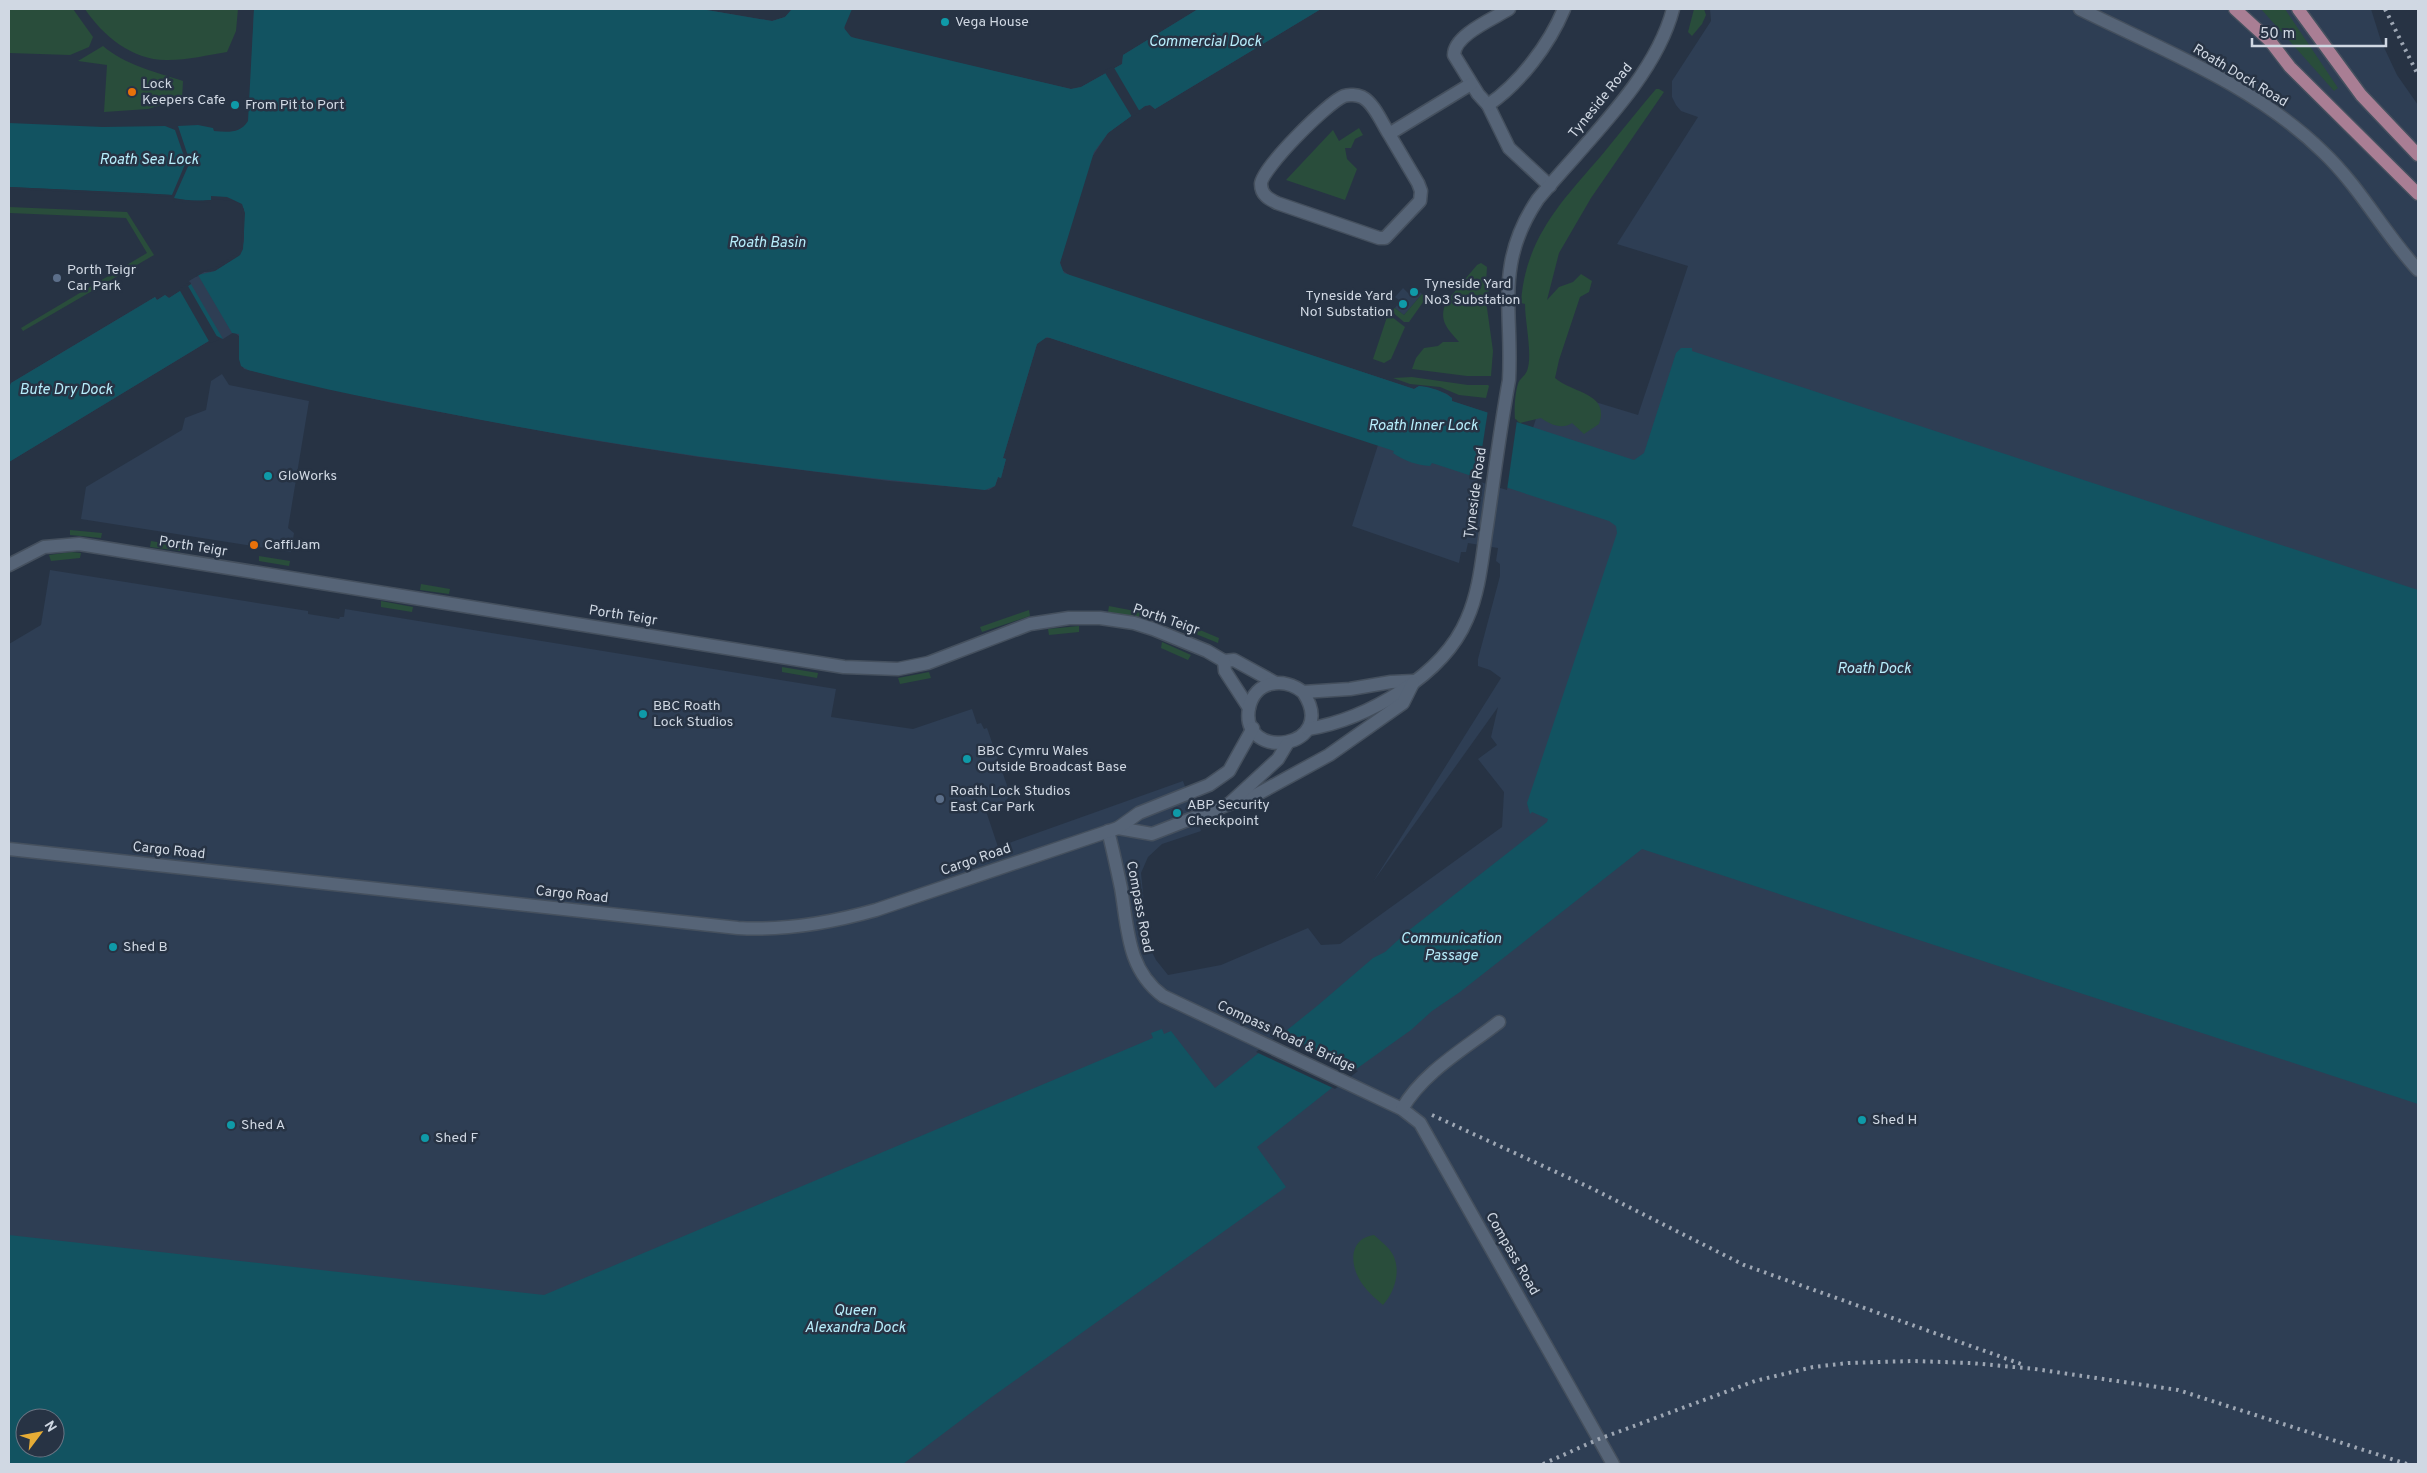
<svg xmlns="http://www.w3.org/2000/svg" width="2427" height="1473" viewBox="0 0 2427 1473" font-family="Overpass,sans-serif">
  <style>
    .built { fill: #2e3e54; fill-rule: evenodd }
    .green { fill: #294d3b }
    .water { fill: #125361; fill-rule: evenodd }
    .pier { fill: #273344 }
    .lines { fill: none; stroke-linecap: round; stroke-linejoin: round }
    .minor-casing { stroke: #45505e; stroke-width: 15 }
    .primary-casing { stroke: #45505e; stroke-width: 15 }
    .minor { stroke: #566477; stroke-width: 12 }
    .primary { stroke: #a97e94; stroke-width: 12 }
    .rail { stroke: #9ea7b4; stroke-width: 4; stroke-dasharray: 2.5 5; stroke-linecap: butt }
    .culture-dot { fill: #0f9aa8; stroke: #273344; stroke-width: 2 }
    .food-dot { fill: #e8710a; stroke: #273344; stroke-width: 2 }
    .service-dot { fill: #5c6f8a; stroke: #273344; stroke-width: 2 }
    .labels { text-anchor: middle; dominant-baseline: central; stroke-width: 5; stroke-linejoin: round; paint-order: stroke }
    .poi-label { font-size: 14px; fill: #d0d8e3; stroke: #273344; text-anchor: start }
    .street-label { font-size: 14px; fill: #d0d8e3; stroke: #273344 }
    .water-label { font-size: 15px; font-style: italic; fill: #b7edfb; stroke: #273344 }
  </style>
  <rect width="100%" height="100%" fill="#273344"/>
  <g class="built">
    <path d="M254,9H701L772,21L785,17L792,9L847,17L844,23L845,31L848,35L856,39L1071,89L1081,87L1122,64L1123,55L1198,9H1321L1155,109L1150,105L1145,106L1108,133L1090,160L1060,262L1062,270L1072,277L1414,389L1419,386L1437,390L1447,394L1452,398V401L1533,428L1546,387L1638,415L1688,266L1617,244L1698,117L1681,111L1676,105L1672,97V81L1711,21L1710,9H2371L2381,41L2397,75L2418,105V1464H9V644L41,625L50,570L308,611V614L339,619L340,617H344L345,609L836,689L831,717L913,729L972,709L977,724L981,723L984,729L987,728L1010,794L1005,803L986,811L998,847L1183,781L1201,831L1162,844L1148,857L1141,873L1148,944L1156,960L1168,975L1221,965L1308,928L1321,945L1340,944L1502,827L1504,792L1478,759L1497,745L1491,737L1498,707L1373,882L1501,678L1490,670L1478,666V659L1500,576V564L1496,561L1498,548L1468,543L1466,552H1461L1459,563L1352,526L1378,445L1050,338H1043L1037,344L1003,458L1006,459L1001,478L998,477L995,486L989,490L889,481L699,457L585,439L392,403L244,369L239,359L240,337L234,332L223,339L217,336L9,462V388L11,383L155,297L157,300L165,295L169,298L191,284L189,281L204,272L215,271L238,257L243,249ZM25,1418H55V1448H25Z"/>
    <polygon points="1414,287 1422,294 1404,315 1395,308 1400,301 1395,297 1403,288 1408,293"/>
    <polygon points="222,374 229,385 309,401 288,528 294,533 291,552 81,519 86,487 182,430 185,418 206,410 211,381"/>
  </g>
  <g class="green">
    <polygon points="9,9 73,9 93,37 89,47 70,55 9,53"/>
    <path d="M85,9H238L236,31L227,52C208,55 188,60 168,60C133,61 103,36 85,9Z"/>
    <polygon points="1694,9 1704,9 1706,15 1702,24 1692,36 1688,32"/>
    <polygon points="2261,9 2285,9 2338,88 2334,91"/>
    <path d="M103,46C125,65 156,72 183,81L182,99L148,109L104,112L107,65L78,61Z"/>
    <path d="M1656,89H1659L1664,92L1591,198L1559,253L1547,300L1559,287L1573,282L1581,274L1592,281L1589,292L1580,297L1559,360L1555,378C1574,394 1610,393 1599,424L1584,434L1572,423C1562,430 1549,424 1541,418L1520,423L1515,419C1514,410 1515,392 1518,384C1519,379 1525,376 1527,371C1533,355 1525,323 1525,304L1521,303C1525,239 1561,202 1601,156C1619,134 1638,110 1656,89Z"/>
    <polygon points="1359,128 1363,135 1355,139 1351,148 1345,148 1347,159 1357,169 1345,200 1286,180 1333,130 1339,141"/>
    <polygon points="9,207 127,212 154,255 23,331 21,328 147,253 126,218 10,213"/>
    <path d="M1481,263L1487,267L1486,282L1489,289L1486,301L1493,351L1491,376H1467L1412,369L1416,358L1424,348L1438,346L1443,342H1459C1448,329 1438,321 1446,302L1477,265Z"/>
    <polygon points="1422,294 1426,298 1409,322 1404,322 1391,311 1395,308 1404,315"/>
    <polygon points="1388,314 1405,327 1391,359 1384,363 1373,359"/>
    <polygon points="1412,377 1468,385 1488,385 1489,386 1486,398 1459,395 1440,387 1410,384 1393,378"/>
    <polygon points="70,530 102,533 101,538 70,535"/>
    <polygon points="151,541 180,546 180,551 150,547"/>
    <polygon points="71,552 81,553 80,558 51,561 49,555"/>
    <polygon points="259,556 290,561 289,566 259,561"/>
    <polygon points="421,584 450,589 449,594 420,590"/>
    <polygon points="381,601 413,607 412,612 381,607"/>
    <polygon points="1109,606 1140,612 1139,617 1108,612"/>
    <polygon points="1029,610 1030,616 982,632 980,627"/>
    <polygon points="1188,625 1219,638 1218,643 1186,630"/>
    <polygon points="1079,626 1079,632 1049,635 1048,629"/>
    <polygon points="1162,642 1191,655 1188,660 1161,648"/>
    <polygon points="782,667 818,673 817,678 782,672"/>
    <polygon points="929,672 931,678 900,684 898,678"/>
    <path d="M1374,1235C1379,1240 1385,1244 1389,1249C1403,1265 1396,1291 1383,1305C1376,1299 1368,1292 1363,1285C1350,1268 1347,1239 1374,1235Z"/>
  </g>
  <g class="water">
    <path d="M254,9H701L772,21L785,17L792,9H852L844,28L851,37L1071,89L1081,87L1122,64L1123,55L1198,9H1321L1155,109L1150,105L1145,106L1108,133L1094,152L1060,263L1064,273L1414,389L1419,386C1431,387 1443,391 1452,398V401L1634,460L1644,453L1676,353L1681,348H1692V351L2418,590V1104L1642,849L1460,992L1432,1011L1411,1030L1352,1072L1257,1147L1286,1187L989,1399L903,1464H9V1235L544,1295L1153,1038L1151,1033L1162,1029L1164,1034L1171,1031L1215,1088L1317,1006L1373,958L1385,952L1408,931L1547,822L1548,819L1532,812L1530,814L1527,803L1617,533L1616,526L1609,521L1432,463L1430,466C1417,465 1404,461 1393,453L1394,451L1047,337L1037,344L1003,458L1006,459L1001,478L998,477L995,486L985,490C806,473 628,449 451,414C383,401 315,388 248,370L241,366L239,359V334L232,333L198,275L215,271L240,255L244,241V209C234,197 226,198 211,197V200L191,201L174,198L190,162L178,126L198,125L213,128L214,131C227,132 240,134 248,121ZM25,1418H55V1448H25Z"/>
    <polygon points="9,123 103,127 165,126 175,130 186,162 172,195 9,187"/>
    <polygon points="191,284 223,339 217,336 9,462 9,388 11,383 155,297 157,300 165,295 169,298"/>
  </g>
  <g class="pier">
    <polygon points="1113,66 1140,112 1132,117 1104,71"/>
    <polygon points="9,187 141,193 172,195 171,197 158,196 9,189"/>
    <polygon points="211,196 227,197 242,204 245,213 243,249 240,255 214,271 204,272 196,277 197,273 214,268 236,254 241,248 243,218 240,206 234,201 213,199 211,202 191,203 174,201 172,199 203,201 211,200"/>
    <polygon points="190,282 191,284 188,286 219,340 210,343 179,289"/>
    <polygon points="1488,410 1517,420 1507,490 1477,481"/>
    <polygon points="1279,1034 1358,1071 1335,1089 1256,1052"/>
  </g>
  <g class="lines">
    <g class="minor-casing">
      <g id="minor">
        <path d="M1509,9C1493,19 1454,35 1454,55L1478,94L1488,105L1509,148L1550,186"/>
        <path d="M2080,9C2163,50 2256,86 2323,152C2360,187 2384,233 2418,270"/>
        <path d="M1488,105C1520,83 1549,45 1564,9"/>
        <path d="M1389,134C1382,123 1374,103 1362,97C1357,95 1349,94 1344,96C1328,102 1261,169 1261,184C1261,195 1269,199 1277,203L1379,238H1385L1420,201L1421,191L1418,183L1389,134L1471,84"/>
        <polyline points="9,565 44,547 79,544 844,667 898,669 928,663 1030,624 1069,618 1100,618 1134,623 1153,629 1207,651 1224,661 1234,660 1274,682"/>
        <polyline points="1224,661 1225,671 1249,708"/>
        <path d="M1303,692C1341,749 1239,763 1249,708C1255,680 1284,677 1303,692L1350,689L1391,682L1414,681"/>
        <path d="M1308,729C1367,719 1443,676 1467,619C1480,590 1482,557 1487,526C1494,478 1500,429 1509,380C1513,310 1494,264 1538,199C1584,143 1655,79 1673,9"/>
        <polyline points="1229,804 1254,796 1329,755 1403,703 1413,683"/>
        <polyline points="1118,828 1152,834 1229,804 1278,759 1287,744"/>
        <path d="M1108,831C1113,850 1117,869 1121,888C1128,929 1127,969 1163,996L1402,1109L1420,1123L1613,1464"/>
        <path d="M9,849L738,928C785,931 830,923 876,910L1118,828L1139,813L1209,785L1229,771L1253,728"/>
        <path d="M1402,1109C1423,1072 1466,1048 1499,1022"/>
      </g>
    </g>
    <g class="primary-casing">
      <g id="primary">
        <polyline points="2235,9 2270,41 2290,67 2418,194"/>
        <polyline points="2298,9 2361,95 2418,155"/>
      </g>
    </g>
    <use href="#minor" class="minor"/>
    <use href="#primary" class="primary"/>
    <g class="rail">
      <polyline points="2385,9 2418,75"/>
      <polyline points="1432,1115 1591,1188 1744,1265 2024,1365"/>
      <polyline points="1543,1464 1599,1439 1755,1381 1813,1367 1848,1363 1913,1361 1971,1363 2035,1369 2178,1390 2407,1464"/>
    </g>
  </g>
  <g class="culture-dot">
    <circle cx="945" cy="22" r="5"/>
    <circle cx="235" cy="105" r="5"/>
    <circle cx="1414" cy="292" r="5"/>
    <circle cx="1403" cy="304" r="5"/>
    <circle cx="268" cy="476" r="5"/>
    <circle cx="643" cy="714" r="5"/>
    <circle cx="967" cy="759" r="5"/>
    <circle cx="1177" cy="813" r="5"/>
    <circle cx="113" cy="947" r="5"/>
    <circle cx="1862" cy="1120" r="5"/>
    <circle cx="231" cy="1125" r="5"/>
    <circle cx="425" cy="1138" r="5"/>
  </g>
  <g class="food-dot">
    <circle cx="132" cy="92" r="5"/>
    <circle cx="254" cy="545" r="5"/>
  </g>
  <g class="service-dot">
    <circle cx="57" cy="278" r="5"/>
    <circle cx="940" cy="799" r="5"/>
  </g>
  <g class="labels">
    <g class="poi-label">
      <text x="955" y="22">Vega House</text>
      <text x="142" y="84">Lock<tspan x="142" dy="16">Keepers Cafe</tspan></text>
      <text x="245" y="105">From Pit to Port</text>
      <text x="67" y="270">Porth Teigr<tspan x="67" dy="16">Car Park</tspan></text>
      <text x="1424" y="284">Tyneside Yard<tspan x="1424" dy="16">No3 Substation</tspan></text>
      <text x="1393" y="296" text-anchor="end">Tyneside Yard<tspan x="1393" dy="16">No1 Substation</tspan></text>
      <text x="278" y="476">GloWorks</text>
      <text x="264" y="545">CaffiJam</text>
      <text x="653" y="706">BBC Roath<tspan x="653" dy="16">Lock Studios</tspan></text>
      <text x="977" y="751">BBC Cymru Wales<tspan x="977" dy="16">Outside Broadcast Base</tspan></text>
      <text x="950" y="791">Roath Lock Studios<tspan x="950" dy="16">East Car Park</tspan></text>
      <text x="1187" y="805">ABP Security<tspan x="1187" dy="16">Checkpoint</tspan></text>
      <text x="123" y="947">Shed B</text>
      <text x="1872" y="1120">Shed H</text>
      <text x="241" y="1125">Shed A</text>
      <text x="435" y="1138">Shed F</text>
    </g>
    <g class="street-label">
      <text transform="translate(2240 76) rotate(31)">Roath Dock Road</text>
      <text transform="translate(1601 101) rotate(-51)">Tyneside Road</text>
      <text transform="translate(1476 493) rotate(-82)">Tyneside Road</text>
      <text transform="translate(193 547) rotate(9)">Porth Teigr</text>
      <text transform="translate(623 616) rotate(9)">Porth Teigr</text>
      <text transform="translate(1166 620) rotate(19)">Porth Teigr</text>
      <text transform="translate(169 851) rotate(6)">Cargo Road</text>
      <text transform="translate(976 860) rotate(-19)">Cargo Road</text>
      <text transform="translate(572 895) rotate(6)">Cargo Road</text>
      <text transform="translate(1139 907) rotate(79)">Compass Road</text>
      <text transform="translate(1286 1037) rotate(25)">Compass Road &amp; Bridge</text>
      <text transform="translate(1512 1254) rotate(60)">Compass Road</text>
    </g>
    <g class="water-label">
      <text x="1205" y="42">Commercial Dock</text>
      <text x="149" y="160">Roath Sea Lock</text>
      <text x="767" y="243">Roath Basin</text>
      <text x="66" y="390">Bute Dry Dock</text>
      <text x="1423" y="426">Roath Inner Lock</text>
      <text x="1874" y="669">Roath Dock</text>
      <text x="1451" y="939">Communication<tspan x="1451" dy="17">Passage</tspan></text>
      <text x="855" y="1311">Queen<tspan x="855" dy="17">Alexandra Dock</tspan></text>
    </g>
  </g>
  <rect width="2427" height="1473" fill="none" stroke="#d0d8e3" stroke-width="20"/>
  <g transform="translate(40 1433) rotate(58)"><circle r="24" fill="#273344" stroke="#6b7584"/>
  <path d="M0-4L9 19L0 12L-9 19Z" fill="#e6ac36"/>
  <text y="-8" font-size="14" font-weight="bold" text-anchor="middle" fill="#d0d8e3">N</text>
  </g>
  <path d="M2252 38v8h134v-8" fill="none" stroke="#d0d8e3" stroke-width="2.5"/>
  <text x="2260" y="38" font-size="15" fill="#d0d8e3" stroke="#273344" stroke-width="4" paint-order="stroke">50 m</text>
</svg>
